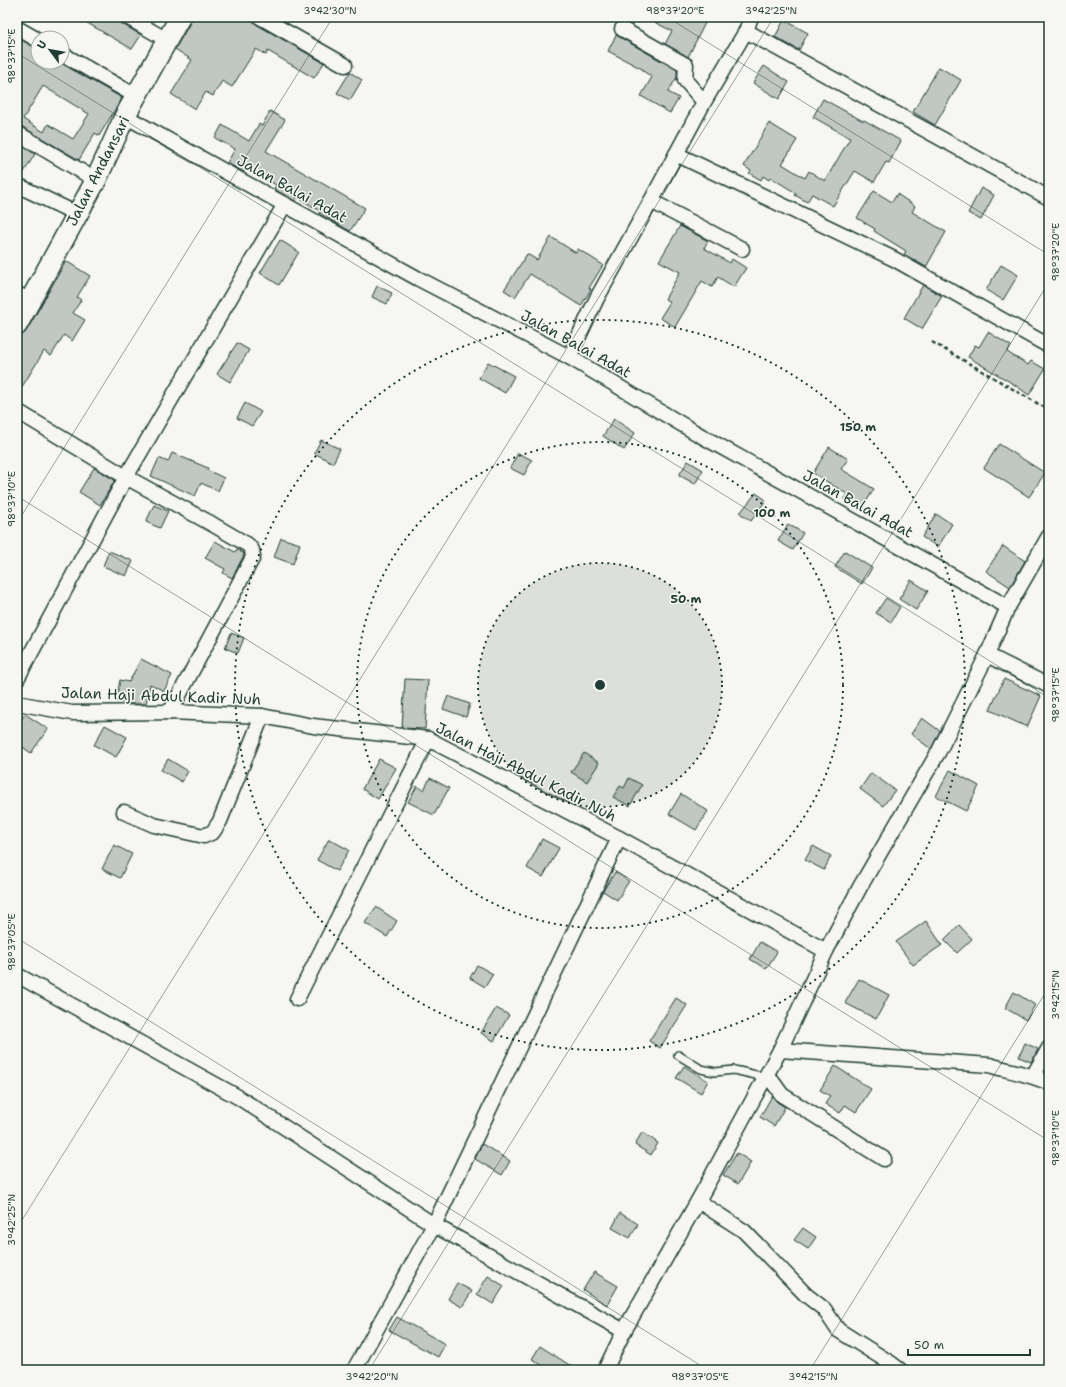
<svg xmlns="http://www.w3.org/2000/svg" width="1066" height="1387" viewBox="0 0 1066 1387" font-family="'Shantell Sans',sans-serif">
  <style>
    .building { fill: #c1c8c3; stroke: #1f3d34; fill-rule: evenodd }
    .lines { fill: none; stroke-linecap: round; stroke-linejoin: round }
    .lane-casing { stroke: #1f3d34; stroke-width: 10 }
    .street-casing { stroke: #1f3d34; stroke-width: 17 }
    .secondary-casing { stroke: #1f3d34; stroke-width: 23 }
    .path { stroke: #1f3d34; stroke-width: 2.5; stroke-dasharray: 4 3; stroke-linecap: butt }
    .lane { stroke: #f6f6f2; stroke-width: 7 }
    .street { stroke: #f6f6f2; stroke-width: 14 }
    .secondary { stroke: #f6f6f2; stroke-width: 20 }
    .ticks { fill: none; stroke: #1f3d34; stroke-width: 1; stroke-opacity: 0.45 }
    .ring { fill: none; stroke: #1f3d34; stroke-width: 2; stroke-dasharray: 2 4 }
    .labels { text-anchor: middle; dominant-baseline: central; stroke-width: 3; stroke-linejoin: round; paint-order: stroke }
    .street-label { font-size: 15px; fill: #1f3d34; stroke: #f6f6f2 }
    .centre { fill: #1f3d34; stroke: #f6f6f2; stroke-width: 2 }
    .ring-label { font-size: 12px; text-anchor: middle; font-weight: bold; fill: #1f3d34; stroke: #f6f6f2; stroke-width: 3; stroke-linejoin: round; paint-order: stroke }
    .neatline { fill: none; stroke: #1f3d34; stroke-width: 1.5 }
    .ticks-label { font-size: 10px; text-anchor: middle; fill: #1f3d34 }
  </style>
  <rect width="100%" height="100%" fill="#f6f6f2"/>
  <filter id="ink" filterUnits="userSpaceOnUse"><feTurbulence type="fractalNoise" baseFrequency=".025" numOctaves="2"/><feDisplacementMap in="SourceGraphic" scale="8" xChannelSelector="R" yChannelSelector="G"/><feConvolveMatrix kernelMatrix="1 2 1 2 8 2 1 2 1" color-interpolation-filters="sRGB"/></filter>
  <g filter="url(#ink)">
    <g class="building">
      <polygon points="77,17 119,17 120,21 122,24 141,35 132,49"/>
      <polygon points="191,17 252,17 253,21 256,24 324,63 314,78 268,51 266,55 256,49 232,87 222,81 213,96 206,92 195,109 171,94 192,60 175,49 190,23"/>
      <polygon points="644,17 708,17 688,57 665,44 672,31"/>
      <polygon points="784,20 808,33 799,50 775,37"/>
      <polygon points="616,35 677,70 677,77 668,92 679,98 670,113 641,96 652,77 643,71 644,70 608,51"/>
      <path d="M17,38L38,48V62H59L122,98L99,136L95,133L79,160L21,126L17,125ZM43,86L89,114L73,139L48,124L44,132L23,119Z"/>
      <polygon points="764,66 789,82 779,99 753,83"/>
      <polygon points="939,67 961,80 935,125 913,112"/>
      <polygon points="350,72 362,80 350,100 337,93"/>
      <polygon points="823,99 863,121 864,120 901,141 889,163 886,162 874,182 855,171 833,206 812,194 807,202 795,195 796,193 770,177 769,180 763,176 761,180 749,173 751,171 744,166 769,123 797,140 782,164 805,178 809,171 825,181 850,138 813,117"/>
      <polygon points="270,111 285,120 266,151 365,208 350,231 319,213 320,211 297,197 295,201 274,189 276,185 246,168 244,172 227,163 235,149 215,138 222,125 249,141 259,124 262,126"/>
      <polygon points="17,143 35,154 21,177 17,177"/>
      <polygon points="981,188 994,195 981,220 968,213"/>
      <polygon points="874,191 892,202 897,194 915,206 912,212 946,232 926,267 904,254 906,251 874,231 875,229 857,218"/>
      <polygon points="680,226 708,241 704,248 730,263 732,259 746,268 734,287 718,277 712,287 702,281 675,327 660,318 670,302 665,299 680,272 659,261"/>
      <polygon points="551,237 576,253 578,249 603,265 589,288 591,289 581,306 530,274 515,297 504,290 527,254 537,260"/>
      <polygon points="280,240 299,252 279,285 260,273"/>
      <polygon points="66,261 90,276 77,297 81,300 73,313 85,320 72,341 64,335 51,356 44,351 17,395 17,342 21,335 27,330"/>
      <polygon points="1001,265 1018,275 1003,300 986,290"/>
      <polygon points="923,285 942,296 922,329 904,318"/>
      <polygon points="377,286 392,293 387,304 372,297"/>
      <polygon points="988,332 1011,346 1007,352 1028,365 1031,361 1045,369 1029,395 1015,385 968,357 975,345 979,347"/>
      <polygon points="237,343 249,350 230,382 217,374"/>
      <polygon points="488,362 514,376 505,393 479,378"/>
      <polygon points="245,403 261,412 252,426 237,418"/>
      <polygon points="614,419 635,433 624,450 603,436"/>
      <polygon points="321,440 340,449 333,463 314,453"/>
      <polygon points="999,444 1045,473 1029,497 984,468"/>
      <polygon points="829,447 848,459 841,469 874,489 861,510 844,499 847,494 813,473"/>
      <polygon points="172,453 208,468 207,470 224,478 218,491 201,483 195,496 151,476 159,458 168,462"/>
      <polygon points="518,453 532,460 524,475 510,468"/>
      <polygon points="688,461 703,470 695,484 679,475"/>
      <polygon points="94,468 115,480 100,505 79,492"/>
      <polygon points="756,493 766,500 751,521 740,513"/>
      <polygon points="154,505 168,511 160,528 146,522"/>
      <polygon points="936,514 952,524 938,547 922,537"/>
      <polygon points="788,524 803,533 793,550 778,541"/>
      <polygon points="281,538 300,544 293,564 274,557"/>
      <polygon points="215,541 235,552 237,549 244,554 244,555 232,578 223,573 225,569 205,558"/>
      <polygon points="1003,546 1025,561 1010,587 986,571"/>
      <polygon points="109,551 133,561 126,576 103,566"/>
      <polygon points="845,551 872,568 862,584 835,567"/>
      <polygon points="911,580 928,591 916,610 899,599"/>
      <polygon points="886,598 900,607 891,622 876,613"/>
      <polygon points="231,633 244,638 238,653 225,648"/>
      <polygon points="141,659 172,675 164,691 150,684 146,704 129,704 116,701 120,680 129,682"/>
      <polygon points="405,679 428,680 425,729 402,728"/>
      <polygon points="1004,679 1041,696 1027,727 990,710"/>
      <polygon points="448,696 470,704 466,717 443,709"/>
      <polygon points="25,714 48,729 31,753 17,743 17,726"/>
      <polygon points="922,718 940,731 931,749 911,734"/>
      <polygon points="105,725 127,737 116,757 94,745"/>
      <polygon points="584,753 599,763 587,782 571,772"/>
      <polygon points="168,759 188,771 182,782 161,770"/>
      <polygon points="379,759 396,768 378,799 362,789"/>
      <polygon points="950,770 979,786 966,811 936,796"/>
      <polygon points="871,773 895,790 883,806 860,789"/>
      <polygon points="430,778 449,788 434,815 408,802 417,786 424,790"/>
      <polygon points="629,778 642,785 630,806 613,797 620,786 624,788"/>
      <polygon points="681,794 708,811 696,830 669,814"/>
      <polygon points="329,839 349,850 337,871 317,860"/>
      <polygon points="542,839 559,848 543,877 527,868"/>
      <polygon points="114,845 132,854 120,878 102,869"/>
      <polygon points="813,846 831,856 824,870 805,860"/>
      <polygon points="615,872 629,881 617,900 603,891"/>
      <polygon points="376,907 397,921 387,937 365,923"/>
      <polygon points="926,921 942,945 913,965 896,942"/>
      <polygon points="959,925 972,939 957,953 944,940"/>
      <polygon points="760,942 777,952 766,969 750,959"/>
      <polygon points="477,965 493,974 485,987 470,978"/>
      <polygon points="859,979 889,995 876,1019 845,1003"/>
      <polygon points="1014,992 1035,1005 1026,1020 1005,1008"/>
      <polygon points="676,998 687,1005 660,1048 649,1041"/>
      <polygon points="496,1008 509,1015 494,1041 481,1033"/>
      <polygon points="1025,1043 1038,1049 1031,1062 1019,1057"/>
      <polygon points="684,1066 708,1081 701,1093 676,1078"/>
      <polygon points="835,1066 871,1089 856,1112 845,1105 840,1113 825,1104 830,1096 820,1090"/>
      <polygon points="772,1096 777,1102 785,1107 774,1126 760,1117"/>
      <polygon points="642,1132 658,1143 651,1155 635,1145"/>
      <polygon points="482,1144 510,1161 502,1175 475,1159"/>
      <polygon points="737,1153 751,1162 738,1184 723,1175"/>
      <polygon points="620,1213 638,1224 630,1238 612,1228"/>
      <polygon points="803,1228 816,1237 808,1249 794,1240"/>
      <polygon points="594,1272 618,1286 607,1305 583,1290"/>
      <polygon points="488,1276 504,1286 493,1304 477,1294"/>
      <polygon points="457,1283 472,1291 462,1307 448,1299"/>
      <polygon points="397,1317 445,1344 438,1357 389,1330"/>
      <polygon points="540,1346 577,1370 550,1370 532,1359"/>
    </g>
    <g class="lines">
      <g class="lane-casing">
        <polyline id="lane" points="678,1055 701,1069 715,1072 734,1070 765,1077"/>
      </g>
      <g class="street-casing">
        <g id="street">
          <polyline points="127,17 167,40"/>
          <polyline points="260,17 345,65"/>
          <polyline points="17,28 38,40"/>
          <polyline points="622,29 686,65 685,80 704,102"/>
          <polyline points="746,31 1049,198"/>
          <polyline points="62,54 136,96"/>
          <polyline points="125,116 417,278 569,357 698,434 1008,607"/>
          <polyline points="17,133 96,180"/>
          <polyline points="676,154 894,259 1049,346"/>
          <polyline points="17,185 77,214"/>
          <polyline points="651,201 742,249"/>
          <polyline points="17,294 30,301"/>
          <polyline points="569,357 597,298 651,201 704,102 746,31 751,17"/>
          <polyline points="17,411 126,477 212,524 248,545 252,550 253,557 170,712"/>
          <polyline points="987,655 1049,686"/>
          <polyline points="17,679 126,477 285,204"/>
          <polyline points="17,703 72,713 170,712 262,716 313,726 428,739 619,838 826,951"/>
          <polyline points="124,812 154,825 204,836 213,832 220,821 262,716"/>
          <polyline points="17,975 238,1097 434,1225 624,1331"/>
          <polyline points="297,999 428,739"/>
          <path d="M780,1050L989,1065C1009,1071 1030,1074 1049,1083"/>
          <polyline points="1033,1076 1049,1048"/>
          <polyline points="765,1077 772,1081 782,1095 884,1159"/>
          <polyline points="698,1201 744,1231 806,1295 824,1309 838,1330 892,1364 900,1370"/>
          <polyline points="354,1370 434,1225 619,838"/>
          <polyline points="605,1370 624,1331 698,1201 780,1050 826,951 860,887 939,751 987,655 1008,607 1049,536"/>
        </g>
      </g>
      <g class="secondary-casing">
        <polyline id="secondary" points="17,325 96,180 125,116 180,17"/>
      </g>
      <polyline class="path" points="932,342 1049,410"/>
      <use href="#lane" class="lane"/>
      <use href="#street" class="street"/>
      <use href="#secondary" class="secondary"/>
    </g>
  </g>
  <path class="ticks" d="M667,17L1049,255M17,53L1049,698M17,496L1049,1141M17,523L333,17M17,938L708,1370M17,1228L774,17M369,1370L1049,282M810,1370L1049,987"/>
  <circle cx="600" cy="685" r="122" fill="#1f3d34" fill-opacity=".12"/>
  <g class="ring">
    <circle cx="600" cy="685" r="122"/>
    <circle cx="600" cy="685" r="243"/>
    <circle cx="600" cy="685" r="365"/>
  </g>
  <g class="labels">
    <g class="street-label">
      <text transform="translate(98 171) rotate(-63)">Jalan Andansari</text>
      <text transform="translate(292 189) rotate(29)">Jalan Balai Adat</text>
      <text transform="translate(576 344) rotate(29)">Jalan Balai Adat</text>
      <text transform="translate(858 504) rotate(29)">Jalan Balai Adat</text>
      <text transform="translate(161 696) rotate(2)">Jalan Haji Abdul Kadir Nuh</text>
      <text transform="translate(526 772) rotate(27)">Jalan Haji Abdul Kadir Nuh</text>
    </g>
  </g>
  <circle cx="600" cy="685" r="6" class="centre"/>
  <g class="ring-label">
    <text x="858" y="431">150 m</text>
    <text x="772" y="517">100 m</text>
    <text x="686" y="603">50 m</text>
  </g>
  <rect width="1066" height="1387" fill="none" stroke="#f6f6f2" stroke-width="44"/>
  <g transform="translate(50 50) rotate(302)"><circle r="19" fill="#f6f6f2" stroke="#a0aca6"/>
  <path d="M0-3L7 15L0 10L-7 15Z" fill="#1f3d34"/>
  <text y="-6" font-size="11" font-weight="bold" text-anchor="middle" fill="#1f3d34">U</text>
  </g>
  <path d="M908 1349v6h122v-6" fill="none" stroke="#1f3d34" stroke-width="2"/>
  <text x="914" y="1349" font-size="12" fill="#1f3d34" stroke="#f6f6f2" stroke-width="3" paint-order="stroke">50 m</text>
  <rect x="22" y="22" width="1022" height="1343" class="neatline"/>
  <g class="ticks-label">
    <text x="330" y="14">3°42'30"N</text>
    <text x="675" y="14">98°37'20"E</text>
    <text x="771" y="14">3°42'25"N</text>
    <text transform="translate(11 56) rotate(-90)" y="4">98°37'15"E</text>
    <text transform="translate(1055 252) rotate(-90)" y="4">98°37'20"E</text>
    <text transform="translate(11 499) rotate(-90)" y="4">98°37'10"E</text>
    <text transform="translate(1055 695) rotate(-90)" y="4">98°37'15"E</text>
    <text transform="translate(11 942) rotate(-90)" y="4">98°37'05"E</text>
    <text transform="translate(1055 995) rotate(-90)" y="4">3°42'15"N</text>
    <text transform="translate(1055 1138) rotate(-90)" y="4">98°37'10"E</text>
    <text transform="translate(11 1220) rotate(-90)" y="4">3°42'25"N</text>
    <text x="372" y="1380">3°42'20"N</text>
    <text x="700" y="1380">98°37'05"E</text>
    <text x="813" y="1380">3°42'15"N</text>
  </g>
</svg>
